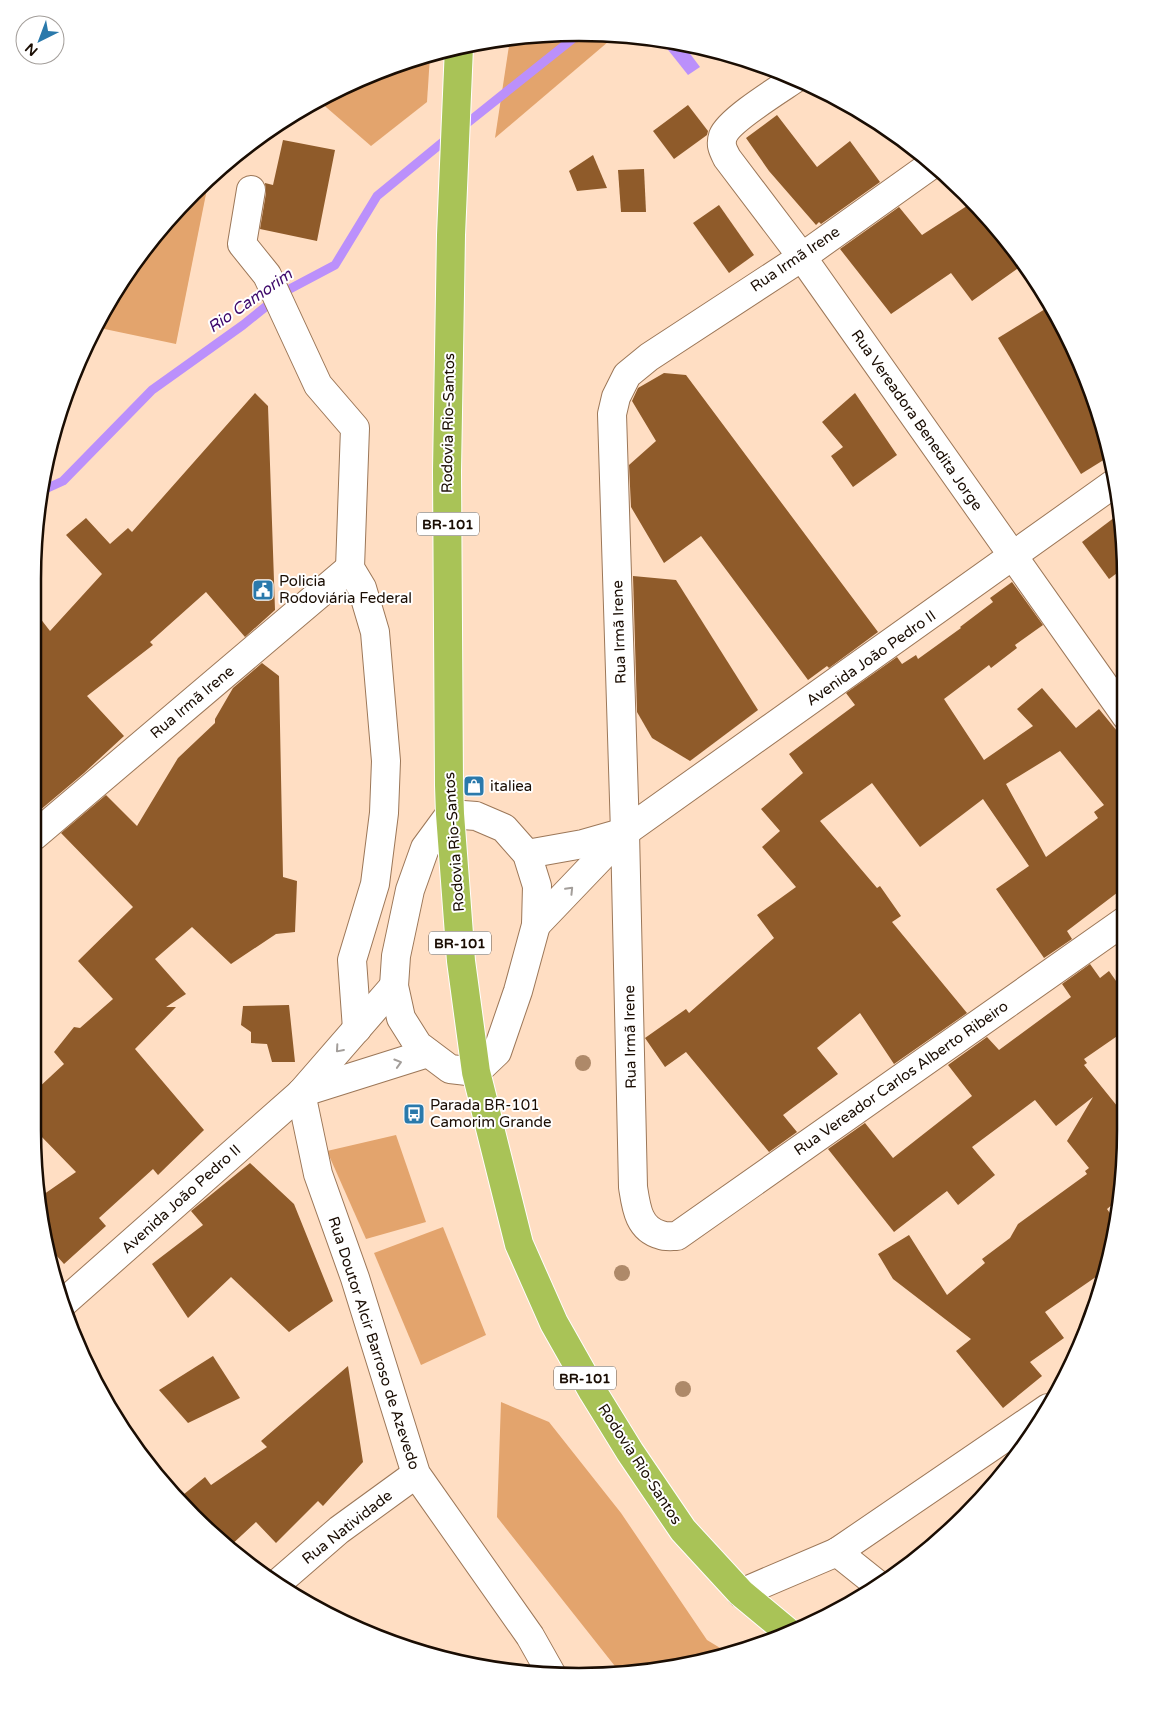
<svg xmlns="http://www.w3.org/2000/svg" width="1158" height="1709" viewBox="0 0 1158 1709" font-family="'Varela Round',sans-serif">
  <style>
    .green { fill: #e3a46d }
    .water { fill: #bb90fb }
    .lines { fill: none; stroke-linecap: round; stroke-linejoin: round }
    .stream { stroke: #bb90fb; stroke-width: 9 }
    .building { fill: #8f5b2a; fill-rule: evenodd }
    .street-casing { stroke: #9c7758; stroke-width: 30 }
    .highway-casing { stroke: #fff; stroke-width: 30 }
    .street { stroke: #fff; stroke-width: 28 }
    .highway { stroke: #a9c357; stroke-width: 28 }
    .tree { fill: #ae8969 }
    .oneway { stroke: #a39e9a }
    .labels { text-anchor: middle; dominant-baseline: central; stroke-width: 4; stroke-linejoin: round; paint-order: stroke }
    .shield { fill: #fff; stroke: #5f564f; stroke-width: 1 }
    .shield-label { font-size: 14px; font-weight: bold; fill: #1a0d03 }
    .street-label { font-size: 15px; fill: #1a0d03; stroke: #fff }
    .poi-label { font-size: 15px; fill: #1a0d03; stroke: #fff; text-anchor: start }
    .water-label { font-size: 16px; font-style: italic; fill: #3d086a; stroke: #fff }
    .rim { fill: none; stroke: #1a0d03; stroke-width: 2.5 }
  </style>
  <rect width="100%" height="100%" fill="#ffdec3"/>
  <g class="green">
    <polygon points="579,33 615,36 495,138 510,39"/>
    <polygon points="430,56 427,102 371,146 319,101 370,74"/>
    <polygon points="209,179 176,344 95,327 145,247 192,193"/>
    <polygon points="396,1135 426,1222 366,1239 327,1151"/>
    <polygon points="443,1227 486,1335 421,1365 374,1253"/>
    <polygon points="501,1402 549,1422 621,1513 707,1640 730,1654 686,1666 618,1670 497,1517"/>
  </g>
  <polygon class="water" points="661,41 682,43 700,67 688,75"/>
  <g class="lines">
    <g class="stream">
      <polyline points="461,128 580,33"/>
      <polyline points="41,491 63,481 152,390 243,325 284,292 335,265 377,196 449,137"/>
    </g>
  </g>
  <g class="building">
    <polygon points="688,105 708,131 707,135 674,159 653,131"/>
    <polygon points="777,115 817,167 850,141 880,182 821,224 819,222 816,225 769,171 746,138"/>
    <polygon points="283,140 335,150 317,241 260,229 266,193 265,183 273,185"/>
    <polygon points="593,155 607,188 577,191 569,171"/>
    <polygon points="644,169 646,212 621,212 618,170"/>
    <polygon points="973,202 1024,264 972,301 951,273 891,314 840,249 899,207 922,235"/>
    <polygon points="719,205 754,255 729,273 693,223"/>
    <polygon points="1050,306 1084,370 1110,456 1081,474 998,338"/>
    <polygon points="664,373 686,375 878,632 829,668 827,666 808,680 701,536 664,563 631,507 629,465 656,441 632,401 638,388"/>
    <polygon points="255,393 268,406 275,610 245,637 206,592 150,642 153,645 87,696 124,736 84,773 39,811 34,807 33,609 50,631 102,574 66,535 86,518 110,544 128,528 132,532"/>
    <polygon points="855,393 897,455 853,487 831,456 843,447 822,422"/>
    <polygon points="1119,514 1124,568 1109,579 1082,542"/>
    <polygon points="633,576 676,580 758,710 690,761 652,738 637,712"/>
    <path d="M1012,582L1043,625L1015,645L1017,648L991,668L989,665L944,699L984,760L1033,726L1017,709L1042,688L1076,728L1099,709L1126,742V886L1067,931L1072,939L1044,958L996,889L1029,866L983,799L920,847L872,783L820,821L877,888L880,886L901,916L892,922L967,1013L894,1064L860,1013L817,1048L838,1074L783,1115L797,1132L769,1152L686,1052L665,1067L645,1038L686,1009L689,1013L774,938L757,915L796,887L762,847L780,831L761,809L803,773L789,754L855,705L846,693L897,657L902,664L916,655L918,659L961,628L960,627L993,602L990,598ZM1060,751L1104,805L1094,812L1098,818L1046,857L1006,784Z"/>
    <polygon points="262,663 279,676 283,877 297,881 295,932 276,934 231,964 192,927 155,959 186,994 166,1007 176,1007 135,1049 204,1130 158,1175 153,1169 99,1218 106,1226 64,1264 47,1245 37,1199 76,1172 37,1132 36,1090 64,1064 54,1052 74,1027 80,1028 113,999 78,961 133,907 61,833 106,795 137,826 178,758 215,723 215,719 233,688"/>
    <polygon points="1090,964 1100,978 1109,971 1126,995 1126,1030 1084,1059 1087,1063 1084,1065 1126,1117 1119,1199 1107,1209 1116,1222 1115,1236 1103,1272 1045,1312 1064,1338 1030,1362 1042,1376 1003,1408 956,1351 971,1339 893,1279 878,1254 909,1235 947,1295 985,1263 982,1259 1010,1238 1018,1224 1087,1174 1085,1171 1089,1168 1067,1141 1093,1097 1056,1126 1035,1100 972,1147 995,1175 958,1205 947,1191 894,1232 828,1149 865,1123 893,1158 972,1096 948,1065 987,1037 999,1050 1071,997 1062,984"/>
    <polygon points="289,1005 295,1062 272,1062 267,1044 251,1043 251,1032 241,1025 243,1006"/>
    <polygon points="250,1163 294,1204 333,1301 289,1332 231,1277 188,1318 152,1264 203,1225 191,1211"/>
    <polygon points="213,1356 240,1398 188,1423 159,1390"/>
    <polygon points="348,1366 363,1462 323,1506 318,1501 276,1543 256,1522 228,1548 192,1516 178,1499 205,1477 211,1485 267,1447 261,1441"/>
  </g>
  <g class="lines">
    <g class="street-casing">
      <g id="street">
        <path d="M796,78C780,89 729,120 723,136C720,145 723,150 727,158L802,257L1126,716"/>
        <path d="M931,165L802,257L649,357L627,375L616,397L612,414L625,832L633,1187C636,1206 638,1229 661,1235C666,1237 672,1236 677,1236L1126,920"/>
        <polyline points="251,190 242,244 267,275 318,385 355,428 350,568 362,588 375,632 386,761 384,813 375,884 352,960 357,1029"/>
        <polygon points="450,814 476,816 504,828 527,854 537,886 536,925 518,991 497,1052 476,1072 450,1069 418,1045 401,1018 394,986 396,956 410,890 425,848"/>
        <polyline points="34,836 350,568"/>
        <polyline points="527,854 583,844 625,832"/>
        <polyline points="536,925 625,832 1116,482"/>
        <polyline points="301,1093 318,1174 355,1278 416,1474 530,1636 552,1675"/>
        <polyline points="301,1093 428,1053"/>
        <polyline points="61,1305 301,1093 394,986"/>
        <polyline points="837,1552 877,1584"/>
        <polyline points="279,1582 339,1530 416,1474"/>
        <polyline points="741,1593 837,1552 1048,1408"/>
      </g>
    </g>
    <g class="highway-casing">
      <polyline id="highway" points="459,47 451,235 447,471 449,785 450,814 461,961 476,1072 519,1244 554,1323 593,1392 630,1452 683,1530 741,1593 788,1632"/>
    </g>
    <use href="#street" class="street"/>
    <use href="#highway" class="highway"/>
  </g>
  <g class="tree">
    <circle cx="583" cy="1063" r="8"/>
    <circle cx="622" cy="1273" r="8"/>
    <circle cx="683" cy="1389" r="8"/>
  </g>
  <defs><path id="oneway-chevron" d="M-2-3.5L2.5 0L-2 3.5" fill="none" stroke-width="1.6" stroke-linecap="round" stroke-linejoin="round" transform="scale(1.25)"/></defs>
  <g class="oneway">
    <use href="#oneway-chevron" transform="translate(570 890) rotate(-46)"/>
    <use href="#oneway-chevron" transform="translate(339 1049) rotate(131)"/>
    <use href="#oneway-chevron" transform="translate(398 1063) rotate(-17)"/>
  </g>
  <defs>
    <g id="civic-square" transform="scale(1.125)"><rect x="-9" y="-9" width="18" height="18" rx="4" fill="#2a79ab" stroke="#fff"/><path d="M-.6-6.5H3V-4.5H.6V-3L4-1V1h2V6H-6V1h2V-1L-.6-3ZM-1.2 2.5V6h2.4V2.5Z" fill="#fff"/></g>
    <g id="shop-square" transform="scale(1.125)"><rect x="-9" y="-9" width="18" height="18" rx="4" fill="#2a79ab" stroke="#fff"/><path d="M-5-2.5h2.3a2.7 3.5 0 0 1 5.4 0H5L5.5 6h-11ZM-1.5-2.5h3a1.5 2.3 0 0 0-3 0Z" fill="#fff"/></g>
    <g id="bus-square" transform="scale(1.125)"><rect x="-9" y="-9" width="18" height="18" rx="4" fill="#2a79ab" stroke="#fff"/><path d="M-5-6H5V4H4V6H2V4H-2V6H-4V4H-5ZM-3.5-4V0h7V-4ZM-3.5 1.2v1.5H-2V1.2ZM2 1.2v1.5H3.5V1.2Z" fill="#fff"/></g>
  </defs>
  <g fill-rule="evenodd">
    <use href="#civic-square" x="263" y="590"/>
    <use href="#shop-square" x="474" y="786"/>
    <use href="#bus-square" x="414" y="1114"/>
  </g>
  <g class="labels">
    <g class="shield">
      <rect x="417" y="512.5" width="62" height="23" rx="4"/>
      <rect x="429" y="931.5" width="62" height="23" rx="4"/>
      <rect x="554" y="1366.5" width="62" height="23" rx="4"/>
    </g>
    <g class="shield-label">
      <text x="448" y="524">BR-101</text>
      <text x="460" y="943">BR-101</text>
      <text x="585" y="1378">BR-101</text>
    </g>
    <g class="street-label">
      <text transform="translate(795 259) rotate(-34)">Rua Irmã Irene</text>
      <text transform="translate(917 420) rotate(55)">Rua Vereadora Benedita Jorge</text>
      <text transform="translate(448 423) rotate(-89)">Rodovia Rio-Santos</text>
      <text transform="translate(619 632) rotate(-92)">Rua Irmã Irene</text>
      <text transform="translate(871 658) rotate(-35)">Avenida João Pedro II</text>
      <text transform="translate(192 702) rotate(-40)">Rua Irmã Irene</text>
      <text transform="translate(454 842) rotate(-94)">Rodovia Rio-Santos</text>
      <text transform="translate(630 1037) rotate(-91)">Rua Irmã Irene</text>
      <text transform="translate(901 1078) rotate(-35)">Rua Vereador Carlos Alberto Ribeiro</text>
      <text transform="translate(181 1199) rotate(-42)">Avenida João Pedro II</text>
      <text transform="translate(374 1343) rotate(72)">Rua Doutor Alcir Barroso de Azevedo</text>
      <text transform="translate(640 1464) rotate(57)">Rodovia Rio-Santos</text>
      <text transform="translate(347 1527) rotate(-38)">Rua Natividade</text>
    </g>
    <g class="poi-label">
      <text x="279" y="581">Policia<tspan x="279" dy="17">Rodoviária Federal</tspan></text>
      <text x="490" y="786">italiea</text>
      <text x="430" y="1105">Parada BR-101<tspan x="430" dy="17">Camorim Grande</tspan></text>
    </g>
    <g class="water-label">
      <text transform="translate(250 301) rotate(-35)">Rio Camorim</text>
    </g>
  </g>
  <path d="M0 0H1158V1709H0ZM579 41H579A538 538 0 0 1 1117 579V1130A538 538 0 0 1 579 1668H579A538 538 0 0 1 41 1130V579A538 538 0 0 1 579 41Z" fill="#fff" fill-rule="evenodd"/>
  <path class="rim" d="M579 41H579A538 538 0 0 1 1117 579V1130A538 538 0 0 1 579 1668H579A538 538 0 0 1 41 1130V579A538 538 0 0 1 579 41Z"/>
  <g transform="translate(40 40) rotate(222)"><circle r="24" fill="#ffffff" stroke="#a39e9a"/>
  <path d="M0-4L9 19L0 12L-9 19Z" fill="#2a79ab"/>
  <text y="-8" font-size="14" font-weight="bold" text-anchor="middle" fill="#1a0d03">N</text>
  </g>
</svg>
